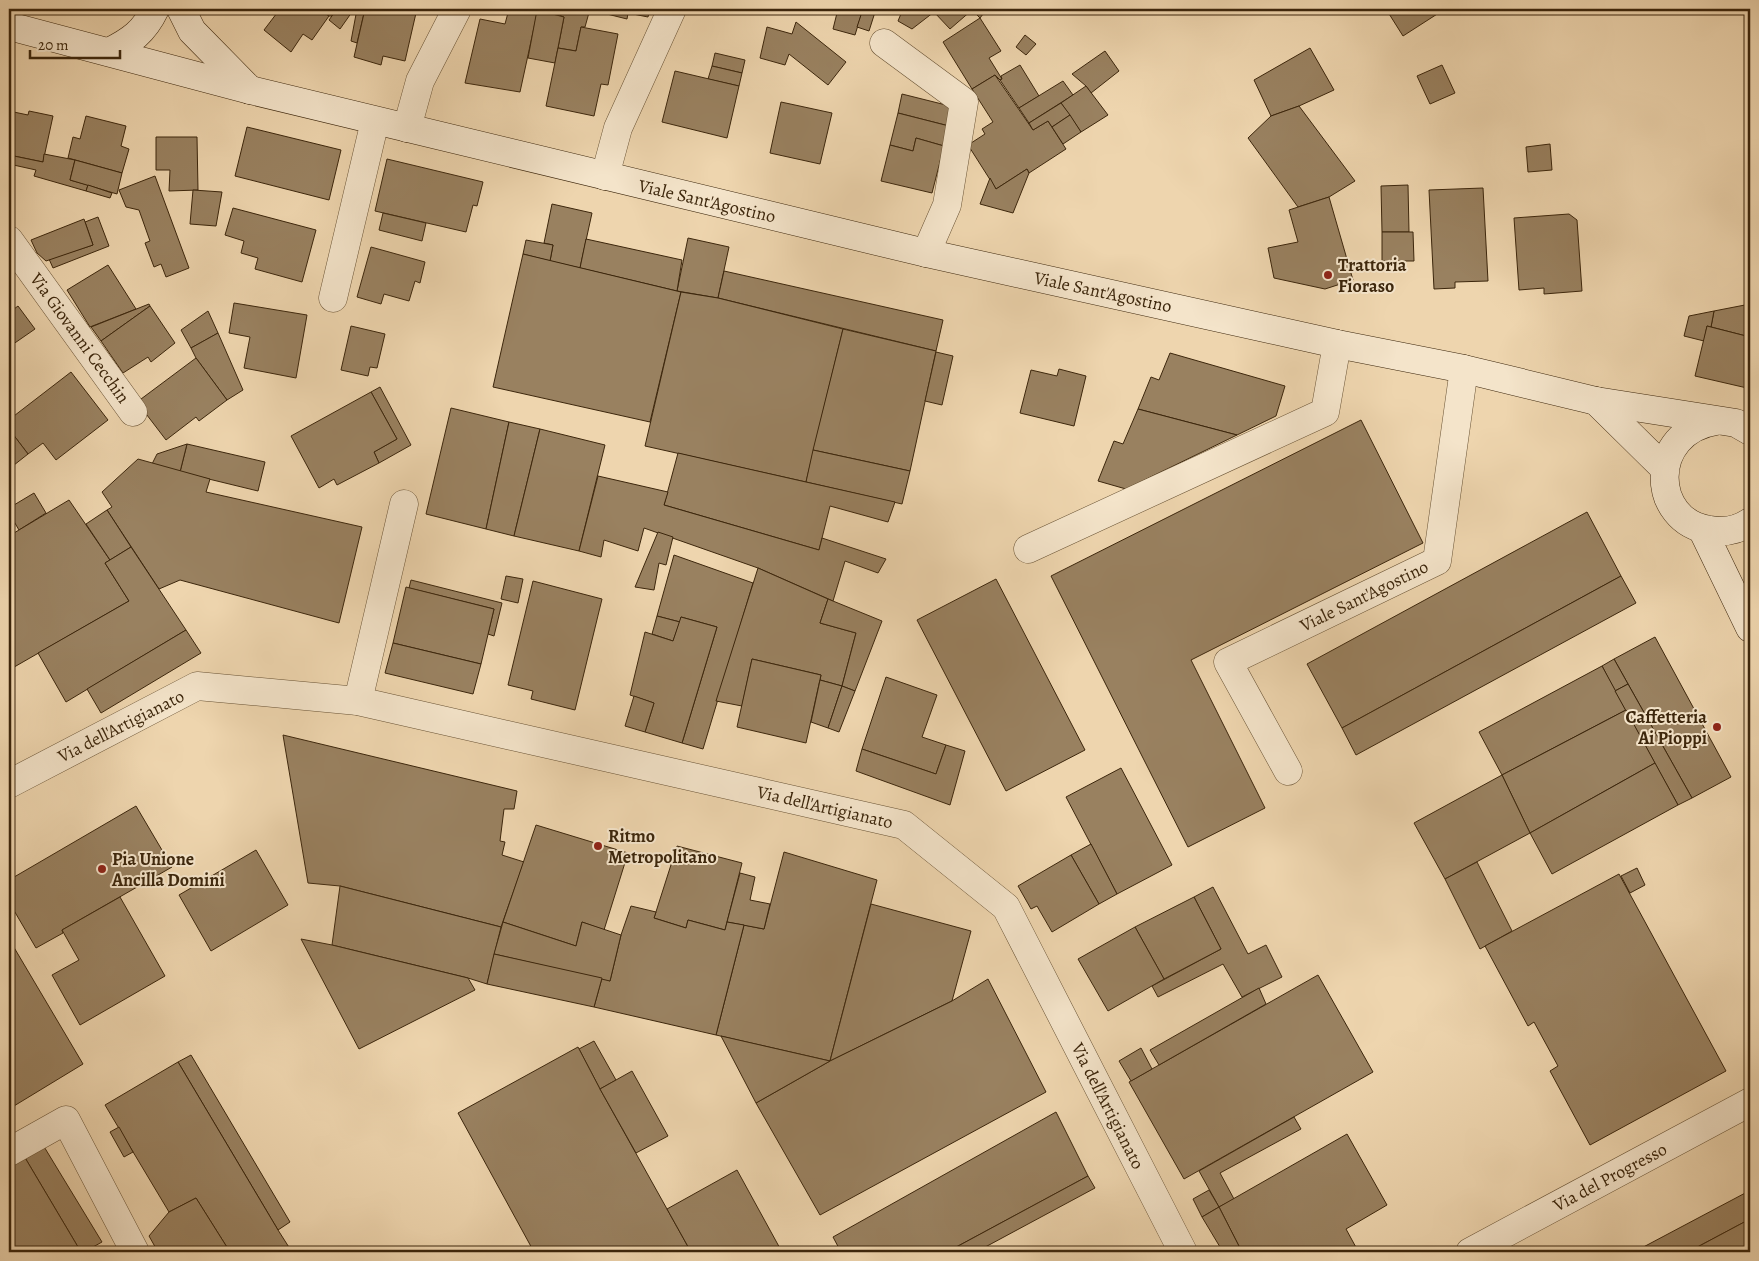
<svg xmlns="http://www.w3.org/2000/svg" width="1759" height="1261" viewBox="0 0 1759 1261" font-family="Alegreya,serif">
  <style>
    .building { fill: #998160; stroke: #3c260c }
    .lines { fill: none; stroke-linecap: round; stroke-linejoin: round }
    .street-casing { stroke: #685234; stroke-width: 29 }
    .secondary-casing { stroke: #3c260c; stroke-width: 29 }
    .street { stroke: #f4e4ca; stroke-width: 28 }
    .secondary { stroke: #f4e4ca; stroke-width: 28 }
    .poi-dot { fill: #8f2418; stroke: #f4e4ca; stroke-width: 2 }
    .labels { text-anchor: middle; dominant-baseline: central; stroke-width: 4; stroke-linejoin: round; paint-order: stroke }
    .street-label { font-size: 18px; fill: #3c260c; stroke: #f4e4ca }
    .poi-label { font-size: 18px; font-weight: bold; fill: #3c260c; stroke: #f4e4ca; text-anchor: start }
  </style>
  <rect width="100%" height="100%" fill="#eed5ae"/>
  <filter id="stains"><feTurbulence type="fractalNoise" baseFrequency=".004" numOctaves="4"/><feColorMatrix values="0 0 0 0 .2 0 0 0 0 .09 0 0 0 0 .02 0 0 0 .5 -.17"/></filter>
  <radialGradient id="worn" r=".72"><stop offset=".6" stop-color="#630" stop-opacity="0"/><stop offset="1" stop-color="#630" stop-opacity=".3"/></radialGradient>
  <g class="building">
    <polygon points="280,9 319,9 329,16 312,40 303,34 291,52 264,30"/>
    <polygon points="319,9 337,9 332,16 329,16"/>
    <polygon points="337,9 347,9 352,12 340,29 329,20"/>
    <polygon points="357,9 365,9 357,43 351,41"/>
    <polygon points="365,9 399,9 416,13 405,61 383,56 381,65 354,57"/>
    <polygon points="509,9 538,9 520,92 465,83 480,19 505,24"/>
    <polygon points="561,9 577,10 577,9 590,9 585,27 581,27 576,51 558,48 564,17 559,15"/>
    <polygon points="604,9 650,9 648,17 628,13 627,19 603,13"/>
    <polygon points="821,9 863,9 855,35 833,29 837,13"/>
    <polygon points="863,9 876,9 869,31 857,27"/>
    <polygon points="903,9 987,9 980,18 972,10 950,29 934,12 912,29 898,21"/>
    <polygon points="1386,9 1445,9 1403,36"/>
    <polygon points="537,10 564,17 555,63 528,58"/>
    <polygon points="980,18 1001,51 989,58 1002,79 1000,80 995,75 972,89 943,42"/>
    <polygon points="796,22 846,62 828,85 789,54 785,65 760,58 767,27 792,34"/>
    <polygon points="581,27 618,34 608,85 601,84 594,116 546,106 558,48 576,51"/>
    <polygon points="1025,35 1036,44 1026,55 1016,47"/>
    <polygon points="1310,48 1334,90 1299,106 1271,116 1254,80"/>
    <polygon points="1105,51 1119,71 1091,93 1086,86 1072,74"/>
    <polygon points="715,53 745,60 742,73 712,66"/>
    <polygon points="1020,65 1039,96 1019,108 1000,80 1002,79 1001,76"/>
    <polygon points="1442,65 1455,93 1430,104 1417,76"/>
    <polygon points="712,66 742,73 739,86 708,79"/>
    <polygon points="675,71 739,86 727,138 662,122"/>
    <polygon points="995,75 1033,130 1048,121 1066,149 1029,173 1027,169 996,189 968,145 985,134 982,129 993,122 972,89"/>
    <polygon points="1063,81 1073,95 1029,123 1019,108"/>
    <polygon points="1086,86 1108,115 1081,132 1061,103"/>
    <polygon points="902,94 954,107 949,126 898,113"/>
    <polygon points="781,102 832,113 820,164 770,153"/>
    <polygon points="1061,103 1070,115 1052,127 1048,121 1033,130 1029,123"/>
    <polygon points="1299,106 1355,181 1329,197 1298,207 1248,138 1271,116"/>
    <polygon points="9,111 28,115 29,111 53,116 43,162 9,155 11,148 9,147"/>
    <polygon points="898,113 949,126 944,146 916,138 913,151 890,145"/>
    <polygon points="1070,115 1081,132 1063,144 1052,127"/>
    <polygon points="86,116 126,126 121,146 129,149 122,173 68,158 73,137 80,139"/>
    <polygon points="247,127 341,150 329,200 235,176"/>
    <polygon points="156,137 197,137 198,190 169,191 170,170 156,170"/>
    <polygon points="916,138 944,146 932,193 881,181 890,145 913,151"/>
    <polygon points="1550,144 1552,170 1528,172 1526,147"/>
    <polygon points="9,147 11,148 9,155 43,162 44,154 75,160 70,180 88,185 86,191 34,176 36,170 9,164"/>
    <polygon points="387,159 483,182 477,206 473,205 466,232 375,211"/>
    <polygon points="75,160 122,173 117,194 70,180"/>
    <polygon points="1027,169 1029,173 1013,213 980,204 990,178 996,189"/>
    <polygon points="155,176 189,268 166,277 161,264 154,267 145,243 150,241 139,210 126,207 119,190"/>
    <polygon points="88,185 112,193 110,198 86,191"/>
    <polygon points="1408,185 1409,232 1382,232 1381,186"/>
    <polygon points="1483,188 1488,281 1455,282 1455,288 1434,289 1429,190"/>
    <polygon points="193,190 222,192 216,226 190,224"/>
    <polygon points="1329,197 1353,280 1325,289 1274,278 1268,248 1298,242 1289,210"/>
    <polygon points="552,204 592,213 580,268 550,261 553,245 544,243"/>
    <polygon points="233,208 316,230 302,282 255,269 258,258 241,253 244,241 225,235"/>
    <polygon points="383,213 426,223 422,241 379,230"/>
    <polygon points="1569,214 1577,220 1582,291 1544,294 1544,288 1519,290 1514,218"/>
    <polygon points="98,217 109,246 53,268 49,259 93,245 85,222"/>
    <polygon points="84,219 93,245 46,261 37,253 31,240"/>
    <polygon points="1382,232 1413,232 1414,261 1382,261"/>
    <polygon points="688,238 729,247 718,298 677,291"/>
    <polygon points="586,239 682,260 677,291 580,268"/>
    <polygon points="526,240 553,245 550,261 523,254"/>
    <polygon points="371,247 425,262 420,283 415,281 409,301 384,294 381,304 357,297"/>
    <polygon points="523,254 681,292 650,422 493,387"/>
    <polygon points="108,265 136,309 90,327 67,290"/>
    <polygon points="724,271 943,320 936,351 718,298"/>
    <polygon points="681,292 718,298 843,329 806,482 645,446"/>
    <polygon points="234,303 307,315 296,378 244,368 250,337 229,333"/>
    <polygon points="149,304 150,306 101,341 91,327"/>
    <polygon points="1750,304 1750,337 1711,327 1714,311"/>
    <polygon points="18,306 35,329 9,347 9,310 10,312"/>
    <polygon points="150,306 175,343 151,362 148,357 123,373 101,341"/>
    <polygon points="208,311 218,333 191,348 181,330"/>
    <polygon points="1714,311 1711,327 1707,326 1704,341 1684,336 1689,316"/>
    <polygon points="351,326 385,334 377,368 370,367 368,376 341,370"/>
    <polygon points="1707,326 1750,337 1750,373 1747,388 1695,376"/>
    <polygon points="843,329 936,351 910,471 813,450"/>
    <polygon points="218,333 243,390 227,400 196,358 191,348"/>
    <polygon points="936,352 953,356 942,405 925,401"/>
    <polygon points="1170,353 1285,386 1276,416 1237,435 1138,409 1151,377 1159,380"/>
    <polygon points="196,358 227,400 199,421 196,417 166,440 137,402"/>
    <polygon points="1059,369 1086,376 1074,426 1020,413 1031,370 1057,376"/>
    <polygon points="71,372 108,420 56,460 43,443 28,454 9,429 9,424 12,421 10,419"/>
    <polygon points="380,387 411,445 379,463 374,452 397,439 371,392"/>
    <polygon points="371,392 397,439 374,452 379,463 337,485 334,479 319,488 291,436"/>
    <polygon points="451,408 509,422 486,529 426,514"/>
    <polygon points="1138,409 1237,435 1126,489 1098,481 1114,441 1123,444"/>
    <polygon points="1361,420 1423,543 1191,660 1265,808 1188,847 1051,576"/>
    <polygon points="509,422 540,429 514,536 486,529"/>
    <polygon points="9,429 28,454 9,469"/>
    <polygon points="540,429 605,445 579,551 514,536"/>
    <polygon points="187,444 265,462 258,491 180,472"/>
    <polygon points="187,444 180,472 152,464 157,454"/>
    <polygon points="813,450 910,471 902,504 806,482"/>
    <polygon points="678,453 806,482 895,502 888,522 830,506 819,550 664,505"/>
    <polygon points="138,459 210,479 206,492 362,527 339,623 180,580 159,589 107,510 112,507 102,492"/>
    <polygon points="598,476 668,492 664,505 819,550 822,538 886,559 878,573 845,561 833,601 758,568 644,528 638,551 604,540 601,557 579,551"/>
    <polygon points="34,493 46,513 19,530 9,513 9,508"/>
    <polygon points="69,500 110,560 105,563 129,601 9,670 9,536"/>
    <polygon points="107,510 131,547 110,560 86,524"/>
    <polygon points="1587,512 1621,576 1342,728 1307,664"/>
    <polygon points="658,532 673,537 666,565 659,563 654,590 635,587"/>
    <polygon points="131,547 186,630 66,702 38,653 129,601 105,563"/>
    <polygon points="674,555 753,583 703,749 682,743 717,627 681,617 680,622 657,616"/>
    <polygon points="758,568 828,599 820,623 856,633 842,686 820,680 821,675 752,659 742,706 716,701"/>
    <polygon points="506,576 523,579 518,603 501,599"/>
    <polygon points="1621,576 1636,603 1356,755 1342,728"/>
    <polygon points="996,579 1085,750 1006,791 917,620"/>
    <polygon points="411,580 502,603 494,636 488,634 494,609 409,588"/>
    <polygon points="533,581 602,599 575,710 531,699 533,691 508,685"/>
    <polygon points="406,587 494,609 481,664 393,643"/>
    <polygon points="828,599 882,621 855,691 842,686 856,633 820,623"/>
    <polygon points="657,616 680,622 673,641 652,634"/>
    <polygon points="681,617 717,627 682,743 645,732 654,703 630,695 645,632 673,641"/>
    <polygon points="186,630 201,653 101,713 87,689"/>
    <polygon points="1655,637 1731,777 1692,798 1614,659"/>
    <polygon points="393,643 481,664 473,694 385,673"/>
    <polygon points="752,659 821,675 806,743 737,727"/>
    <polygon points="1614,659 1628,684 1615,691 1602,666"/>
    <polygon points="1602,666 1626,710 1502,775 1479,732"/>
    <polygon points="886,677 937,695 922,737 946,745 936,774 862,749"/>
    <polygon points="820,680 842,686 828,728 811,722"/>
    <polygon points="1628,684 1692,798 1678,805 1615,691"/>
    <polygon points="842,686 855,691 839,732 828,728"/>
    <polygon points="634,696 654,703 645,732 625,726"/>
    <polygon points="1626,710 1655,763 1530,833 1502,775"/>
    <polygon points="283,735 517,791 514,809 504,809 500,841 505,842 502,855 524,862 501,927 340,886 308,883"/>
    <polygon points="946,745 965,751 950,805 856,771 862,749 936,774"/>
    <polygon points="1655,763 1678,805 1552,874 1530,833"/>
    <polygon points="1121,768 1172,865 1117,894 1066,797"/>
    <polygon points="1502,775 1530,833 1445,879 1414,823"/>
    <polygon points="136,806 172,867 62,930 63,933 36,948 9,902 9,880"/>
    <polygon points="536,825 628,853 604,930 582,922 576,946 503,922"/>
    <polygon points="1091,844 1117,894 1099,904 1071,855"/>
    <polygon points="677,846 742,863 725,930 688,920 686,928 654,918"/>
    <polygon points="256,850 288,905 211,951 179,895"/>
    <polygon points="784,852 877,880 830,1061 716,1035 744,925 764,929"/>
    <polygon points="1071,855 1099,904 1052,932 1037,906 1031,909 1018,886"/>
    <polygon points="1477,862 1512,931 1480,949 1445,879"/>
    <polygon points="1637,868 1645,885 1630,893 1621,876"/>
    <polygon points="740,873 755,877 750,900 770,904 764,929 727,922"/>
    <polygon points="1619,874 1726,1071 1590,1145 1550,1071 1558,1066 1534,1022 1528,1026 1485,946"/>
    <polygon points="340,886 501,927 487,984 468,978 332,945"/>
    <polygon points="1213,887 1248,954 1266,945 1282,977 1242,997 1223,964 1158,997 1152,986 1221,949 1194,897"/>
    <polygon points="120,897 165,976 80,1025 52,975 79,960 62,930"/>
    <polygon points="1194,897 1221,949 1164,979 1135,927"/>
    <polygon points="871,904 971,931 952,1001 830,1061"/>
    <polygon points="631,906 656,912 654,918 686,928 688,920 725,930 727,922 744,925 716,1035 594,1007 602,978 610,981 621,935"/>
    <polygon points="503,922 576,946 582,922 621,935 610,981 494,954"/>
    <polygon points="1135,927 1164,979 1108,1011 1078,959"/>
    <polygon points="9,939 83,1064 9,1109"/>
    <polygon points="301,939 332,945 468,978 475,990 359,1049"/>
    <polygon points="494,954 602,978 594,1007 487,984"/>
    <polygon points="1318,975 1373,1072 1184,1179 1129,1082"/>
    <polygon points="988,979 1046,1092 820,1215 756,1103 830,1061 952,1001"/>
    <polygon points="1259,988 1266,1004 1159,1065 1150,1050"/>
    <polygon points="721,1036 830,1061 756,1103"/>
    <polygon points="594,1041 616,1080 600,1089 579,1049"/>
    <polygon points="578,1047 600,1089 691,1252 534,1252 458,1113"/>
    <polygon points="1141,1048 1152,1069 1131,1081 1119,1061"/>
    <polygon points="191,1055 290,1222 278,1230 178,1062"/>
    <polygon points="178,1062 278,1230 292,1252 230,1252 196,1198 169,1212 105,1105"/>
    <polygon points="632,1071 668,1136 636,1153 600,1089"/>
    <polygon points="1056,1112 1088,1176 947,1252 841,1252 833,1237"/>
    <polygon points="1294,1117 1301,1129 1220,1173 1234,1199 1219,1207 1199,1171"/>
    <polygon points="119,1127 133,1152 124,1157 110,1132"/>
    <polygon points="1347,1134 1387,1205 1346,1229 1358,1251 1355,1252 1242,1252 1219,1207"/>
    <polygon points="43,1145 102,1242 84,1252 81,1252 24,1156"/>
    <polygon points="24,1156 81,1252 9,1252 9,1165"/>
    <polygon points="737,1170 782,1252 691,1252 667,1209"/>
    <polygon points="1088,1176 1095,1188 976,1252 947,1252"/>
    <polygon points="1209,1190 1219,1207 1202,1217 1193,1199"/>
    <polygon points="1749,1191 1750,1219 1688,1252 1634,1252"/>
    <polygon points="196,1198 230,1252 158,1252 149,1236 169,1212"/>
    <polygon points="1219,1207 1242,1252 1223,1252 1202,1217"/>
    <polygon points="1750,1219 1750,1252 1688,1252"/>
  </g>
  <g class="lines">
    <g class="street-casing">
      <g id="street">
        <polyline points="884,43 964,102 947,205 926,253"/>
        <polyline points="407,128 420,81 457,9"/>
        <polyline points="605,176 618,128 672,9"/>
        <polyline points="9,240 133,412"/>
        <polyline points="333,298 375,121"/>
        <polyline points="1028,549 1325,412 1337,344"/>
        <polyline points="358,701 404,504"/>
        <polyline points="1288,771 1228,662 1437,561 1464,369"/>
        <polyline points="9,784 197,686 358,701 904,825 1006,907 1183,1252"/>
        <polyline points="9,1152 66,1120 135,1252"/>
        <polyline points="1470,1252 1750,1102"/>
      </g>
    </g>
    <g class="secondary-casing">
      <g id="secondary">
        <polyline points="181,9 192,31 250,90"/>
        <polyline points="9,26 250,90 926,253 1337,344 1464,369 1596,401 1736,423 1750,431"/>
        <path d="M109,52C131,41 144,32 155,9"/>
        <polyline points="1596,401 1664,468"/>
        <path d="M1716,421C1647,432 1650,522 1710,530C1725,533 1738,530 1750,522"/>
        <polyline points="1702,529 1750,628"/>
      </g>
    </g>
    <use href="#street" class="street"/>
    <use href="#secondary" class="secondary"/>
  </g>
  <g class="poi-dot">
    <circle cx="1328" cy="275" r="5"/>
    <circle cx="1717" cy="727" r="5"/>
    <circle cx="598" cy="846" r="5"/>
    <circle cx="102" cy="869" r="5"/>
  </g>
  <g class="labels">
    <g class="street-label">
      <text transform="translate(707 201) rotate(13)">Viale Sant'Agostino</text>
      <text transform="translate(1103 292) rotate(12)">Viale Sant'Agostino</text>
      <text transform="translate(80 338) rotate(54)">Via Giovanni Cecchin</text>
      <text transform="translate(1364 596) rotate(-26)">Viale Sant'Agostino</text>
      <text transform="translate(121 726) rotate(-27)">Via dell'Artigianato</text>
      <text transform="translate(825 807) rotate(13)">Via dell'Artigianato</text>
      <text transform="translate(1108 1106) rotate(63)">Via dell'Artigianato</text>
      <text transform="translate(1610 1177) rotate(-28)">Via del Progresso</text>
    </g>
    <g class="poi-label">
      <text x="1338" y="265">Trattoria<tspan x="1338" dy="21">Fioraso</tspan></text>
      <text x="1707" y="717" text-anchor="end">Caffetteria<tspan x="1707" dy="21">Ai Pioppi</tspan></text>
      <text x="608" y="836">Ritmo<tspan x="608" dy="21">Metropolitano</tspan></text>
      <text x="112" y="859">Pia Unione<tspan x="112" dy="21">Ancilla Domini</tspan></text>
    </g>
  </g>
  <rect width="1759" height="1261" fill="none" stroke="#eed5ae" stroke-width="30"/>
  <rect x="10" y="10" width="1739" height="1241" fill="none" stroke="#3c260c" stroke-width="2.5"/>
  <rect x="15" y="15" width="1729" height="1231" fill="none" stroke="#3c260c"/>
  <path d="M30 50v8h90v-8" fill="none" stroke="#3c260c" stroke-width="2.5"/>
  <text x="38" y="50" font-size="15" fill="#3c260c" stroke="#f4e4ca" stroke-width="4" paint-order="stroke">20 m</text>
  <rect width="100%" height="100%" filter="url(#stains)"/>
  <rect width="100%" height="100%" fill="url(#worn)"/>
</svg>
